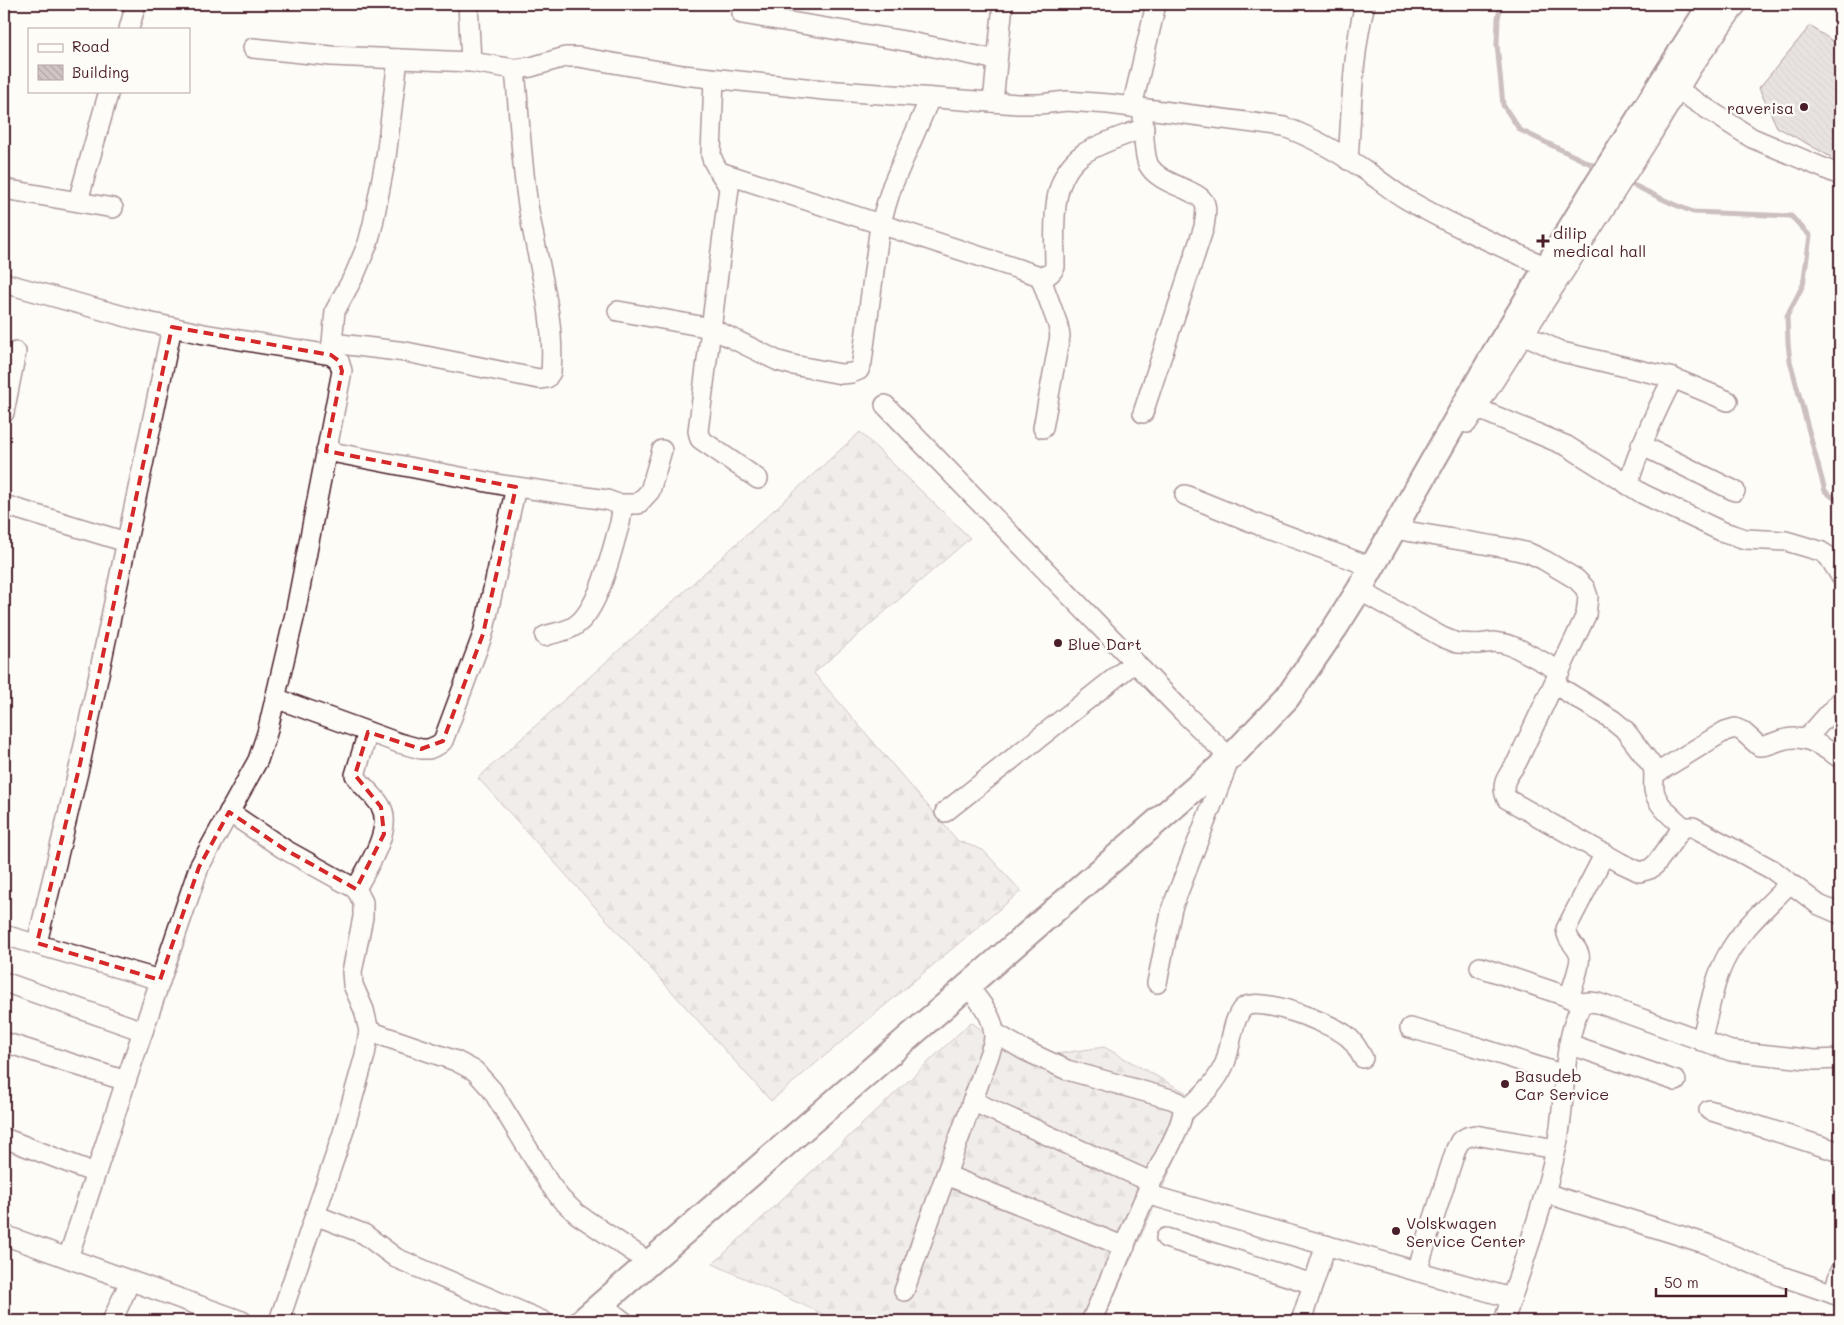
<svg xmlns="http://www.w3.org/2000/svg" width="1844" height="1325" viewBox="0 0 1844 1325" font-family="Mali,sans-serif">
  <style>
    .forest { fill: url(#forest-firs); stroke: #967e82 }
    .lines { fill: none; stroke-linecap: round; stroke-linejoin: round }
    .stream { stroke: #91777b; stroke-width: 5 }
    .building { fill: url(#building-back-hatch); stroke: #4a1f2b }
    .minor-casing { stroke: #4a1f2b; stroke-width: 22 }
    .major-casing { stroke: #4a1f2b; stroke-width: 28 }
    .minor { stroke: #fdfcf7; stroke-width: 19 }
    .major { stroke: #fdfcf7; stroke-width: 24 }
    .marked { fill: none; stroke: #d62828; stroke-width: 4; stroke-dasharray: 10 6; stroke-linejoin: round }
    .poi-dot { fill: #4a1f2b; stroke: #fdfcf7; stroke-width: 2 }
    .labels { text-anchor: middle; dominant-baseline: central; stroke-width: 5; stroke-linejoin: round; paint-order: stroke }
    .poi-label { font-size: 16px; fill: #4a1f2b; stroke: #fdfcf7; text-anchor: start }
  </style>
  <defs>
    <pattern id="forest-firs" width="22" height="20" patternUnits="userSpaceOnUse" patternTransform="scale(1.25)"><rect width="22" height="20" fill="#e3dcda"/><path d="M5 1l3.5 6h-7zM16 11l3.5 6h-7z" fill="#c4bcbb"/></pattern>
    <pattern id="building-back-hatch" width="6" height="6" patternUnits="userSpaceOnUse" patternTransform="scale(1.25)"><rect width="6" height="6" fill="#d0c5c4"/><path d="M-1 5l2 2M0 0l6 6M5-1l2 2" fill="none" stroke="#b4a9a9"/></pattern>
  </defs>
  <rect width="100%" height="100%" fill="#fdfcf7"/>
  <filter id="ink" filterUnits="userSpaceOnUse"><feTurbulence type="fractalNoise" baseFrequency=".02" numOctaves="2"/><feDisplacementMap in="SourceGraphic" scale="10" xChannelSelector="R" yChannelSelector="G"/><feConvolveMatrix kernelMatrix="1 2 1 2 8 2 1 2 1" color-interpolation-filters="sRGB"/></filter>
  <g filter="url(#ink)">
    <g class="forest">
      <polygon points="860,432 970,538 814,673 958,841 983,850 1021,891 771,1101 478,778"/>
      <polygon points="971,1022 1022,1059 1104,1047 1201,1101 1103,1321 838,1321 713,1264"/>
    </g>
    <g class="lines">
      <g class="stream">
        <polyline points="1501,4 1498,18 1497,44 1503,105 1520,130 1599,168"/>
        <polyline points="1627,182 1673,204 1693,212 1791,216 1810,236 1803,285 1787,316 1788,343 1790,361 1825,491 1840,503"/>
      </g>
    </g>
    <polygon class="building" points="1810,26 1840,46 1840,162 1777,127 1759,88"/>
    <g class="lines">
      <g class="minor-casing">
        <g id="minor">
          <polyline points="468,4 471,62"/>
          <polyline points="742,14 905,41 997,60"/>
          <polyline points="129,29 136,4"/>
          <path d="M253,48L331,56L471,62L515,69L531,67L565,57H578L683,75L824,90L1018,104H1040L1067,101L1109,104L1284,127C1315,138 1345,156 1372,175C1383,183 1394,192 1406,199C1449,224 1495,244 1540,264"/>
          <path d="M714,79L711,155C714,168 724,176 729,188L698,431L700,439L758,479"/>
          <polyline points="1678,90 1752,138 1840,175"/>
          <polyline points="993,102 1003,4"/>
          <polyline points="1132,107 1156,4"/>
          <path d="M1143,117C1144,131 1143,150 1148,164C1159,186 1199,188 1205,204C1207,211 1205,220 1204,227L1143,413"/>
          <path d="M1348,160C1352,108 1352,54 1365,4"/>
          <path d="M720,172L1040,276C1048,276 1051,274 1055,267C1055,229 1048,179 1083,154C1101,142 1124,136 1144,128"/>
          <polyline points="4,189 113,208"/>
          <polyline points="78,201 109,91"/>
          <polyline points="1040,276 1058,325 1060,336 1043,428"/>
          <polyline points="4,283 138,320 204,334 331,355 339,361 342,371 295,614 267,733 258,760 199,867 126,1081 68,1258"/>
          <polyline points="618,311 711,328 778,361 793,365 841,374 852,373 859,370 862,362 880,225 892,186 930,98"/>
          <polyline points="1523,334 1562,352 1673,378 1728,401"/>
          <path d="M332,343L406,352L539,379L547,378L551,372C556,313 535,256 527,198C521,156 519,112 515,69"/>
          <polyline points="331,353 335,311 355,274 368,243 373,224 386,157 398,59"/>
          <polyline points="885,405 1183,712 1230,758 1172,908 1157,983"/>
          <polyline points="1476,408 1567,446 1643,494 1721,531 1745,539 1786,541 1820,551 1828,556 1840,575"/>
          <polyline points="4,413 16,352"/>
          <polyline points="1467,423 1649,139 1692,67 1737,4"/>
          <polyline points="1641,445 1735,491"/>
          <path d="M326,451L502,485L607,500L618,504L622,510L620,523C611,551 599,615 571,628C563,632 553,633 545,636"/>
          <path d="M1628,485C1639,447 1655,413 1673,378"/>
          <polyline points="1185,495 1259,525 1372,567"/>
          <polyline points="618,504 638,504 650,491 662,450"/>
          <polyline points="4,505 126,542"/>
          <path d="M1394,529L1507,548L1529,553L1544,560L1576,579L1585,588L1588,597L1586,615L1517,762C1509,775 1499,783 1507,799L1621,863L1640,872L1650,869L1656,864L1683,827H1693L1773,870L1819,905L1840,914"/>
          <polyline points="1359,590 1442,637 1457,643 1478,644 1494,642 1506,644 1517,648 1560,671"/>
          <path d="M1554,684L1613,720L1624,729L1653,767C1655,775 1653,782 1654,790C1657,806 1673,817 1683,827"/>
          <polyline points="275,698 399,743 421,749 429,749 438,745 443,741 483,634 516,487"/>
          <polyline points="1807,738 1840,701"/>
          <path d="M1655,774L1725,731L1735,728L1742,731L1759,746C1767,747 1774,742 1782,740C1806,733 1821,746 1840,758"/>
          <polyline points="229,812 284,849 356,889 363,902 363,917 352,972 353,985 364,1010 369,1031 365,1055 343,1133 279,1321"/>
          <polyline points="945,812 1135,662"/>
          <path d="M356,889C366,869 395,827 380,805C373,794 362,787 355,775L368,732"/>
          <polyline points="4,935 160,980"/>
          <polyline points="37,943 80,764 172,327"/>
          <polyline points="1480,967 1563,995 1579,1002"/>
          <polyline points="4,982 143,1031"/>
          <path d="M1569,998C1572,988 1582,962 1579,954C1575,944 1567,941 1566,929L1605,853"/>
          <polyline points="1410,1028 1474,1046 1564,1075"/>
          <polyline points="369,1031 456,1061 475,1071 492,1090 549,1183 561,1199 577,1214 650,1263"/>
          <path d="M995,1033L1024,1050L1067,1070L1171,1099L1178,1102L1183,1106C1185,1125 1159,1165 1151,1183C1131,1229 1112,1276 1091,1321"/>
          <path d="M1701,1041C1709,1013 1713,981 1727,956C1742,928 1768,906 1790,883"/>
          <polyline points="4,1042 126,1081"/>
          <polyline points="1569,1044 1676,1081"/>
          <polyline points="972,1101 1151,1182"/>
          <polyline points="1709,1110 1840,1152"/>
          <path d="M1184,1112C1201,1097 1216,1084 1225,1063C1231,1048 1232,1019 1243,1008C1258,994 1332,1024 1347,1036C1355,1042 1358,1050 1363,1058"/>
          <polyline points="4,1138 95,1173"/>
          <polyline points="946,1175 1125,1247"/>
          <polyline points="1545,1193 1707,1244 1781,1276 1840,1296"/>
          <polyline points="1146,1194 1511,1298"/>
          <polyline points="315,1215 364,1234 396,1258 543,1321"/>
          <polyline points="4,1235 242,1321"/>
          <polyline points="1166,1238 1313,1284"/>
          <polyline points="1417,1271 1456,1149 1460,1141 1467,1137 1475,1135 1556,1149"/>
          <path d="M904,1291L993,1044C998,1020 982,1005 968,986"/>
          <polyline points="1833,1294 1840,1272"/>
          <polyline points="601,1304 623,1321"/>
          <polyline points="112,1321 130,1281"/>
          <polyline points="1301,1321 1326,1245"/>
          <path d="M1504,1321C1523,1263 1544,1205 1557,1145C1567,1098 1560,1048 1582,1003L1590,1002L1598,1003L1731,1051L1815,1060L1840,1059"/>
        </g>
      </g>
      <g class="major-casing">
        <polyline id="major" points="582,1321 1230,758 1287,698 1335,628 1359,590 1495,352 1593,191 1711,4"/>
      </g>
      <use href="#minor" class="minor"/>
      <use href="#major" class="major"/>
    </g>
  </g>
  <path d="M0 0H1844V1325H0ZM172,327L331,355L339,361L342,371L326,451L516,487L483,634L443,741L421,749L368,732L355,775L381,807L384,834L356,889L284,849L229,812L199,867L160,980L37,943L80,764Z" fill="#fdfcf7" fill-opacity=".55" fill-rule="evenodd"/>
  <path class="marked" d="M172,327L331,355L339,361L342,371L326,451L516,487L483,634L443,741L421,749L368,732L355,775L381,807L384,834L356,889L284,849L229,812L199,867L160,980L37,943L80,764Z"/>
  <g class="poi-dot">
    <circle cx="1804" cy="107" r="5"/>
    <path d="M1540.5 233.5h5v5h5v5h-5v5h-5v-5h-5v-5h5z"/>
    <circle cx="1058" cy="643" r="5"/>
    <circle cx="1505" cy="1084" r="5"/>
    <circle cx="1396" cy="1231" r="5"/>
  </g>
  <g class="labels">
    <g class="poi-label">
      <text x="1794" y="107" text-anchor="end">raverisa</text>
      <text x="1553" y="232">dilip<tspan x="1553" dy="18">medical hall</tspan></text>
      <text x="1068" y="643">Blue Dart</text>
      <text x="1515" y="1075">Basudeb<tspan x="1515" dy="18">Car Service</tspan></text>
      <text x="1406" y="1222">Volskwagen<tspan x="1406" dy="18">Service Center</tspan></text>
    </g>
  </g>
  <rect width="1844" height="1325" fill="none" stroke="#fdfcf7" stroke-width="20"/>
  <rect x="10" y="10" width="1824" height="1305" fill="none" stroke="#4a1f2b" stroke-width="2" filter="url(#ink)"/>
  <rect x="28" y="28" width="162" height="65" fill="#fdfcf7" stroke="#b5a4a5"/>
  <rect x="38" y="44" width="25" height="8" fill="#fdfcf7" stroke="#b5a4a5"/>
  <text x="72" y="52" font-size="15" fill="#4a1f2b">Road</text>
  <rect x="38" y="65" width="25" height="15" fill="url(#building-back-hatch)" stroke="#b5a4a5"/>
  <text x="72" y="78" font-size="15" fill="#4a1f2b">Building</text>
  <path d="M1656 1288v8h130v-8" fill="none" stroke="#4a1f2b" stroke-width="2.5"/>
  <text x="1664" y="1288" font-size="15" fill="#4a1f2b" stroke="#fdfcf7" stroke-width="4" paint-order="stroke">50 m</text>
</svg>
